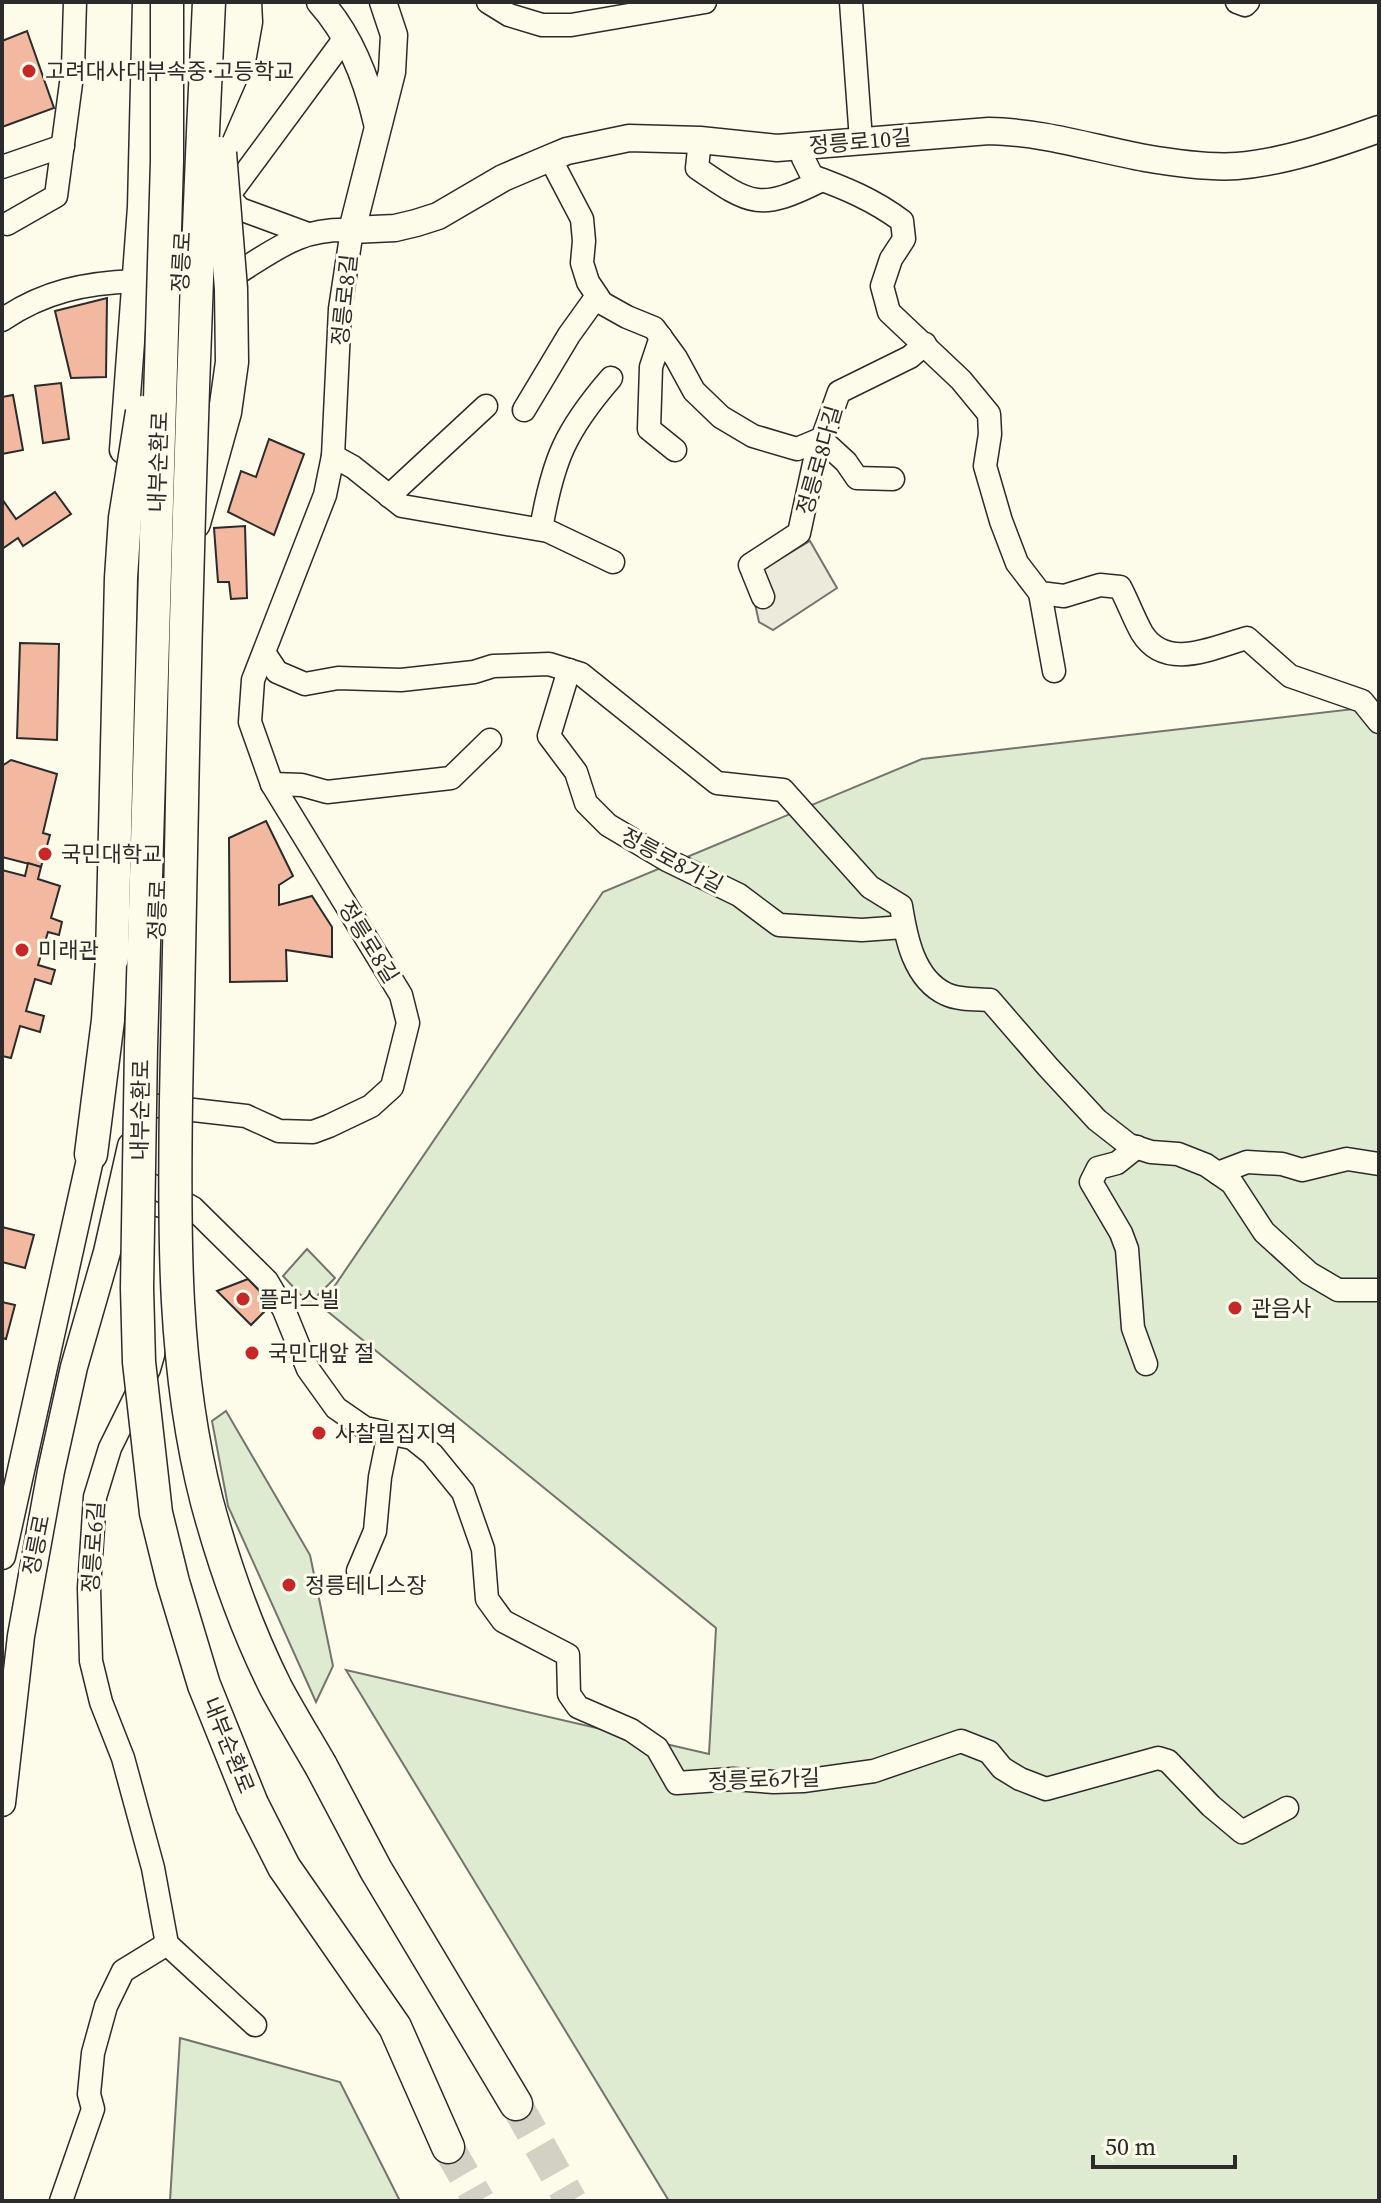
<svg xmlns="http://www.w3.org/2000/svg" width="1381" height="2203" viewBox="0 0 1381 2203" font-family="'Source Serif 4','Noto Sans KR',serif">
  <style>
    .green { fill: #deebd1; stroke: #74746e; stroke-width: 2 }
    .parking { fill: #eceadb; stroke: #74746e; stroke-width: 2 }
    .building { fill: #f2b8a0; stroke: #2b2b2b; stroke-width: 2 }
    .lines { fill: none; stroke-linecap: round; stroke-linejoin: round }
    .highway-tunnel { stroke: #d3d1c4; stroke-width: 32; stroke-dasharray: 32 16; stroke-linecap: butt }
    .minor-casing { stroke: #2b2b2b; stroke-width: 25 }
    .major-casing { stroke: #2b2b2b; stroke-width: 29 }
    .highway-casing { stroke: #2b2b2b; stroke-width: 35 }
    .minor { stroke: #fdfbea; stroke-width: 22 }
    .major { stroke: #fdfbea; stroke-width: 26 }
    .highway { stroke: #fdfbea; stroke-width: 32 }
    .highway-bridge-casing { stroke: #2b2b2b; stroke-width: 35; stroke-linecap: butt }
    .highway-bridge { stroke: #fdfbea; stroke-width: 32 }
    .poi-dot { fill: #c62828; stroke: #fdfbea; stroke-width: 3 }
    .labels { text-anchor: middle; dominant-baseline: central; stroke-width: 6; stroke-linejoin: round; paint-order: stroke }
    .poi-label { font-size: 22px; fill: #2b2b2b; stroke: #fdfbea; text-anchor: start }
    .street-label { font-size: 22px; fill: #2b2b2b; stroke: #fdfbea }
  </style>
  <rect width="100%" height="100%" fill="#fdfbea"/>
  <g class="green">
    <polygon points="1379,706 1379,2201 669,2201 346,1670 709,1754 716,1628 321,1306 603,892 922,759"/>
    <polygon points="307,1249 335,1278 309,1304 283,1276"/>
    <polygon points="226,1411 310,1555 333,1666 316,1702 228,1506 212,1421"/>
    <polygon points="180,2038 340,2082 400,2201 170,2201"/>
  </g>
  <polygon class="parking" points="810,541 837,588 773,630 759,622 749,577"/>
  <g class="building">
    <polygon points="27,31 54,108 2,127 2,41"/>
    <polygon points="107,298 106,377 71,378 55,311"/>
    <polygon points="61,383 69,439 43,443 35,386"/>
    <polygon points="13,395 23,450 2,454 2,397"/>
    <polygon points="269,439 304,454 274,535 228,512 241,471 256,477"/>
    <polygon points="55,492 71,514 23,546 18,538 2,549 2,499 16,519"/>
    <polygon points="245,526 247,598 231,599 229,582 218,582 214,528"/>
    <polygon points="20,643 59,644 57,740 17,738"/>
    <polygon points="11,760 57,774 43,833 50,835 41,867 2,857 2,766"/>
    <polygon points="266,821 293,876 279,885 279,905 312,896 332,927 332,957 286,950 287,981 230,982 229,838"/>
    <polygon points="28,863 41,867 38,879 60,886 51,918 62,922 59,935 48,932 38,965 55,970 51,984 35,979 26,1011 44,1016 40,1032 20,1026 11,1058 2,1056 2,870 25,876"/>
    <polygon points="2,1227 34,1235 25,1268 2,1262"/>
    <polygon points="248,1279 272,1304 251,1325 217,1291"/>
    <polygon points="2,1302 15,1305 6,1339 2,1338"/>
  </g>
  <g class="lines">
    <g class="highway-tunnel">
      <polyline points="516,2104 571,2201"/>
      <polyline points="448,2147 479,2201"/>
    </g>
    <g class="minor-casing">
      <g id="minor">
        <polyline points="488,2 509,15 542,25 571,25 705,2"/>
        <polyline points="851,2 861,140"/>
        <polyline points="1237,2 1245,5 1248,2"/>
        <path d="M700,140L697,168C752,206 760,211 822,180"/>
        <path d="M801,146L803,158L812,176C845,188 874,200 902,221L904,239L891,259L882,286L889,312L961,380L989,414L990,434L985,466L1001,521L1017,563L1040,593L1064,596L1100,585L1120,587C1128,602 1134,619 1142,633C1166,672 1214,647 1247,638L1290,676L1362,701L1379,722"/>
        <polyline points="550,158 582,219 584,241 582,263 588,282 602,303 627,317 654,328 676,358 694,391 721,417 753,436 797,449 821,439 846,462 857,478 893,479"/>
        <polyline points="2,167 63,146"/>
        <polyline points="7,224 56,196 73,68 75,2"/>
        <polyline points="308,234 240,209 231,199 232,191 345,38"/>
        <path d="M2,320C44,291 86,283 135,281L146,296"/>
        <polyline points="661,337 651,367 649,429 675,450"/>
        <polyline points="524,410 569,335 597,296"/>
        <polyline points="333,456 353,467 402,506 548,531 613,562"/>
        <polyline points="389,496 486,406"/>
        <path d="M541,529C553,460 565,431 611,378"/>
        <polyline points="1040,593 1054,671"/>
        <polyline points="763,597 750,565 799,533 815,459 839,392 910,357 925,344"/>
        <path d="M265,654L277,672L305,684L338,678L401,680L474,672L493,666L549,664L581,674L717,783L783,790L870,887L901,906C906,938 914,979 946,994C958,1000 977,999 990,1000L1048,1067L1097,1120L1129,1145L1151,1152L1178,1154L1206,1165L1232,1183L1264,1232L1309,1273L1338,1290H1379"/>
        <polyline points="569,670 549,736 576,772 586,803 608,825 667,860 739,895 779,925 862,930 904,927"/>
        <polyline points="272,784 302,785 327,792 451,778 490,740"/>
        <path d="M142,1118L141,1104L246,1116L279,1131L313,1132L329,1126L371,1106L392,1087L408,1023L401,995L272,784L250,722L253,680L325,495L333,456L340,309L352,230C300,228 278,248 236,274"/>
        <polyline points="1137,1147 1117,1163 1098,1168 1091,1182 1121,1233 1127,1249 1133,1328 1146,1364"/>
        <polyline points="1218,1173 1247,1162 1282,1164 1302,1170 1347,1159 1379,1164"/>
        <polyline points="151,1185 193,1208 267,1281 284,1310 308,1369 336,1408 365,1428 412,1438 432,1454 463,1492 483,1549 487,1599 503,1621 568,1655 569,1694 578,1707 631,1730 657,1748 677,1783 733,1779 774,1782 803,1781 874,1771 961,1741 989,1752 1002,1768 1020,1779 1046,1789 1158,1758 1168,1761 1211,1806 1242,1832 1287,1808"/>
        <polyline points="153,1228 156,1333 153,1355 149,1369 110,1448 95,1497 89,1588 91,1661 101,1702 123,1758 153,1868 167,1944 255,2025"/>
        <polyline points="358,1571 375,1531 380,1477 389,1433"/>
        <polyline points="61,2201 93,2109 89,2094 93,2053 106,2006 123,1971 167,1944"/>
      </g>
    </g>
    <g class="major-casing">
      <g id="major">
        <path d="M320,2C350,35 367,80 377,123"/>
        <path d="M383,2L394,35L392,72L352,230L395,228L416,223L438,216L503,178L550,158L567,151L629,138L700,140L777,148L989,131C1043,132 1092,148 1145,158C1174,163 1208,168 1237,166C1285,162 1334,145 1379,129"/>
        <polyline points="212,69 227,26 229,2"/>
        <polyline points="208,137 243,56 249,22 248,2"/>
        <polyline points="176,398 186,185"/>
        <polyline points="123,450 141,207 146,2"/>
        <polyline points="2,1556 95,1137"/>
        <polyline points="2,1803 21,1636 51,1471 74,1367 107,1252 131,1146"/>
      </g>
    </g>
    <g class="highway-casing">
      <g id="highway">
        <polyline points="194,523 225,412 232,362 231,289"/>
        <polyline points="161,825 171,716"/>
        <polyline points="91,1154 108,1020 112,958"/>
        <polyline points="321,1766 376,1870 516,2104"/>
        <polyline points="252,1804 284,1867 395,2027 448,2147"/>
      </g>
    </g>
    <use href="#minor" class="minor"/>
    <use href="#major" class="major"/>
    <use href="#highway" class="highway"/>
    <g class="highway-bridge-casing">
      <g id="highway-bridge">
        <polyline points="167,2 167,161 141,1047 137,1288 139,1362 156,1513 173,1582 204,1685 252,1804"/>
        <path d="M209,2C196,269 187,536 182,803C180,902 178,1001 176,1100C174,1235 173,1370 207,1502C224,1565 247,1630 276,1688C290,1714 306,1740 321,1766"/>
        <polyline points="220,153 231,289"/>
        <polyline points="112,958 121,578 125,518 142,412"/>
      </g>
    </g>
    <use href="#highway-bridge" class="highway-bridge"/>
  </g>
  <g class="poi-dot">
    <circle cx="29" cy="71" r="8"/>
    <circle cx="45" cy="854" r="8"/>
    <circle cx="22" cy="950" r="8"/>
    <circle cx="243" cy="1299" r="8"/>
    <circle cx="1235" cy="1308" r="8"/>
    <circle cx="252" cy="1353" r="8"/>
    <circle cx="319" cy="1433" r="8"/>
    <circle cx="289" cy="1585" r="8"/>
  </g>
  <g class="labels">
    <g class="poi-label">
      <text x="45" y="71">고려대사대부속중·고등학교</text>
      <text x="61" y="854">국민대학교</text>
      <text x="38" y="950">미래관</text>
      <text x="259" y="1299">플러스빌</text>
      <text x="1251" y="1308">관음사</text>
      <text x="268" y="1353">국민대앞 절</text>
      <text x="335" y="1433">사찰밀집지역</text>
      <text x="305" y="1585">정릉테니스장</text>
    </g>
    <g class="street-label">
      <text transform="translate(860 141) rotate(-5)">정릉로10길</text>
      <text transform="translate(181 262) rotate(-87)">정릉로</text>
      <text transform="translate(344 300) rotate(-84)">정릉로8길</text>
      <text transform="translate(819 460) rotate(-74)">정릉로8다길</text>
      <text transform="translate(158 462) rotate(-88)">내부순환로</text>
      <text transform="translate(672 860) rotate(28)">정릉로8가길</text>
      <text transform="translate(157 910) rotate(-88)">정릉로</text>
      <text transform="translate(369 942) rotate(58)">정릉로8길</text>
      <text transform="translate(140 1110) rotate(-89)">내부순환로</text>
      <text transform="translate(36 1545) rotate(-79)">정릉로</text>
      <text transform="translate(93 1547) rotate(-86)">정릉로6길</text>
      <text transform="translate(229 1745) rotate(68)">내부순환로</text>
      <text transform="translate(764 1779) rotate(-2)">정릉로6가길</text>
    </g>
  </g>
  <rect width="1381" height="2203" fill="none" stroke="#2b2b2b" stroke-width="8"/>
  <path d="M1093 2155v12h142v-12" fill="none" stroke="#2b2b2b" stroke-width="4"/>
  <text x="1105" y="2155" font-size="24" fill="#2b2b2b" stroke="#fdfbea" stroke-width="6" paint-order="stroke">50 m</text>
</svg>
